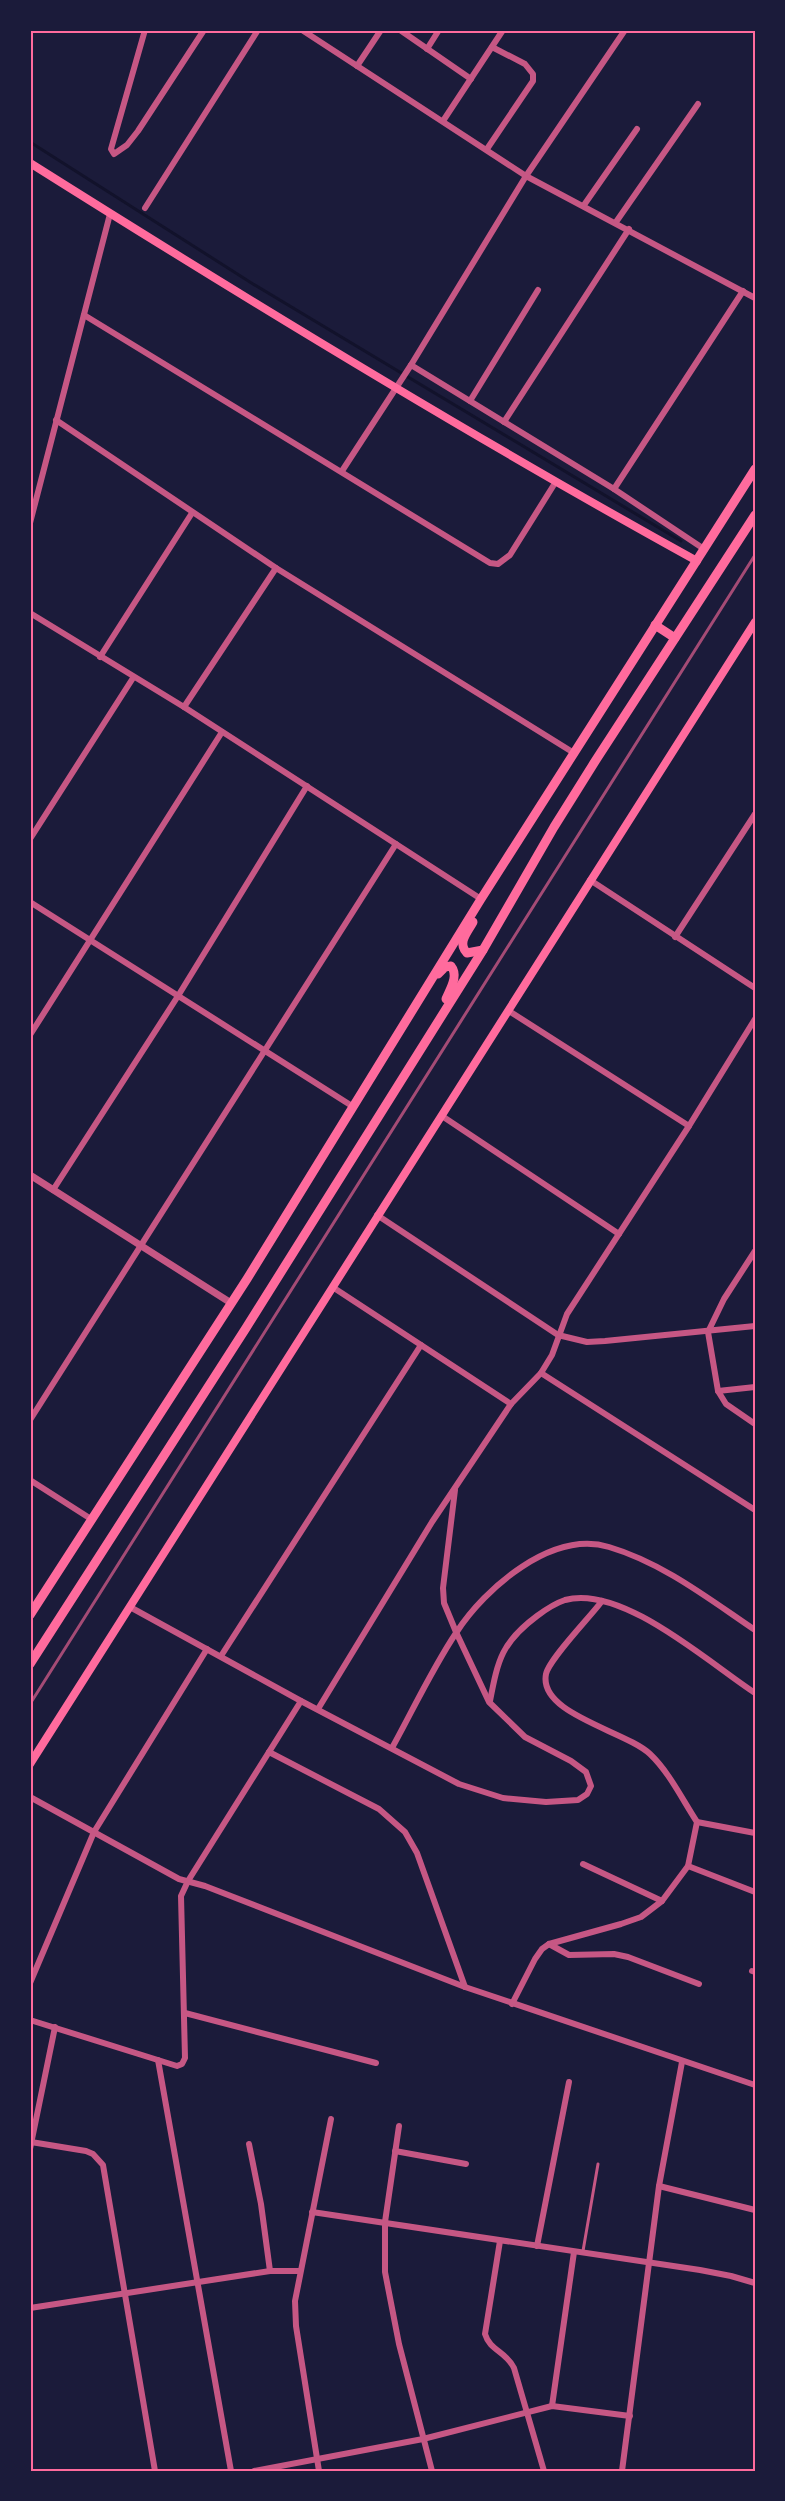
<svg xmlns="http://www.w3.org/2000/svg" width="785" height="2501" viewBox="0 0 785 2501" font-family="'Work Sans',sans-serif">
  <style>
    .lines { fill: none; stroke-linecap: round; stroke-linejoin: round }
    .stream { stroke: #12122b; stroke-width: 3 }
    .service { stroke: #c65784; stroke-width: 3 }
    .minor { stroke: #c65784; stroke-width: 6 }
    .tertiary { stroke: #c65784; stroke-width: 7 }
    .secondary { stroke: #ff6b9d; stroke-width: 8 }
    .primary { stroke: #ff6b9d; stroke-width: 9 }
    .rail { stroke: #a44b75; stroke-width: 3 }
    .neatline { fill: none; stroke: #ff6b9d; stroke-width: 2 }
  </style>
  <rect width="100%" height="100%" fill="#1b1b3a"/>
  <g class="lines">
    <polyline class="stream" points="30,142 253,284 681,541"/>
    <polyline class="service" points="583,2251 598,2164"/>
    <g class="minor">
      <polyline points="145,30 111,149 114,154 127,145 138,131 204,30"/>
      <polyline points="302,30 526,176 755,298"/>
      <polyline points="400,30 471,79"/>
      <polyline points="427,49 439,30"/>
      <polyline points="357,66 381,30"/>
      <polyline points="443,121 503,30"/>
      <polyline points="487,149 533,81 533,74 525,64 492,47"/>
      <polyline points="584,205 637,129"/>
      <polyline points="145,208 258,30"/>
      <polyline points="616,222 698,104"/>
      <polyline points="84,315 490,563 498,564 510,555 555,483"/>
      <polyline points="411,365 614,489 704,549"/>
      <polyline points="470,401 538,290"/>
      <polyline points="56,420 276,568 574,753"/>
      <polyline points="504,422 629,229"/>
      <polyline points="342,471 411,365 526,176 625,30"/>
      <polyline points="614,489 743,291"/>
      <polyline points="30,523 110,214"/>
      <polyline points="30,613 184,707 481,899"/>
      <polyline points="100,657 192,513"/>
      <polyline points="184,707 276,568"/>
      <polyline points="30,839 133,678"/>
      <polyline points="590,880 755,988"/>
      <polyline points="30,902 352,1106"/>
      <polyline points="675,937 755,814"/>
      <polyline points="509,1011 689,1126"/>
      <polyline points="30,1035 222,732"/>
      <polyline points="442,1116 619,1234"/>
      <polyline points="53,1190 178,996 307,786"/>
      <polyline points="377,1215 558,1335 587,1342 605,1341 755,1326"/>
      <polyline points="755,1251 724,1299 708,1332 718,1391 726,1404 755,1424"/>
      <polyline points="334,1288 511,1404"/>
      <polyline points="541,1373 755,1510"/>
      <polyline points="718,1391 755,1387"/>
      <polyline points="30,1420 396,844"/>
      <polyline points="30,1480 91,1519"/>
      <polyline points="130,1607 301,1701 459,1784 503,1798 546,1802 578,1800 587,1794 591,1786 586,1772 571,1761 525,1737 489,1702 456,1632 444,1603 443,1588 455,1490"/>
      <polyline points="221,1656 421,1345"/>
      <path d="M490,1701C498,1659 502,1642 537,1616C545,1610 556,1603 565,1600C622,1584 710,1664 755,1693"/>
      <polyline points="318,1709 432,1522 511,1404 541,1373 552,1355 567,1314 689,1126 755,1019"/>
      <path d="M392,1748C413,1710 432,1669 456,1633C485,1588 552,1530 609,1547C663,1563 709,1599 755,1630"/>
      <polyline points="269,1752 379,1809 405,1832 417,1853 465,1987"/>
      <polyline points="30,1797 179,1879 205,1886 465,1987 755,2085"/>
      <polyline points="697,1822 755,1833"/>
      <polyline points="583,1864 662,1901"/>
      <polyline points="688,1866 755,1892"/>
      <polyline points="549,1944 569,1955 614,1954 628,1957 699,1984"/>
      <polyline points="752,1971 755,1972"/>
      <polyline points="30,1983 94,1832 207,1649"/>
      <path d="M512,2004L535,1959L542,1949L549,1944L621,1924L641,1917L662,1901L688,1866L697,1822C682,1799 669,1772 650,1754C626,1731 538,1714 546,1674C549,1659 591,1616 602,1601"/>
      <polyline points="185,2013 376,2063"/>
      <polyline points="30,2020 177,2066 182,2064 185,2058 181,1896 188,1881 301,1701"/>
      <polyline points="158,2060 231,2471"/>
      <polyline points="399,2126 385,2222 385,2272 399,2344 432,2471"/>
      <polyline points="31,2142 86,2151 93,2154 103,2165 155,2471"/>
      <polyline points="249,2144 261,2204 270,2271"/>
      <polyline points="30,2149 55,2027"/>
      <polyline points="395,2151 466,2164"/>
      <polyline points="659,2186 755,2210"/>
      <polyline points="312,2212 700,2270 731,2276 755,2283"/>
      <path d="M500,2241L485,2334C490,2351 506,2351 514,2368L544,2471"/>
      <polyline points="537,2246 569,2082"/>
      <polyline points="30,2308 270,2271 300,2271"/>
      <polyline points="552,2406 574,2252"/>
      <polyline points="254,2471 423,2439 552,2406 630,2416"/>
      <polyline points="319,2471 296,2326 295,2301 331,2119"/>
      <polyline points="622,2471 659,2186 682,2062"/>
    </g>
    <polyline class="tertiary" points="30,1175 231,1303"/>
    <g class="secondary">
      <path d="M30,163C249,301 470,436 697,561"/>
      <polyline points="30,1764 755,622"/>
    </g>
    <g class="primary">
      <polyline points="655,625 675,638"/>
      <path d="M473,922C467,933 457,943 467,953L483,950"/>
      <path d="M438,974L445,967L451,966C459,976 450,989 446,999"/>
      <polyline points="30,1615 247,1279 481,899 755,469"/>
      <polyline points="30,1664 246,1328 483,950 554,827 594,763 755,515"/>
    </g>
    <polyline class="rail" points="30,1704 755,555"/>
  </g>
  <rect width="785" height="2501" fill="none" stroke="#1b1b3a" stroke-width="63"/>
  <rect x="32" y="32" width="722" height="2438" class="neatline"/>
</svg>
